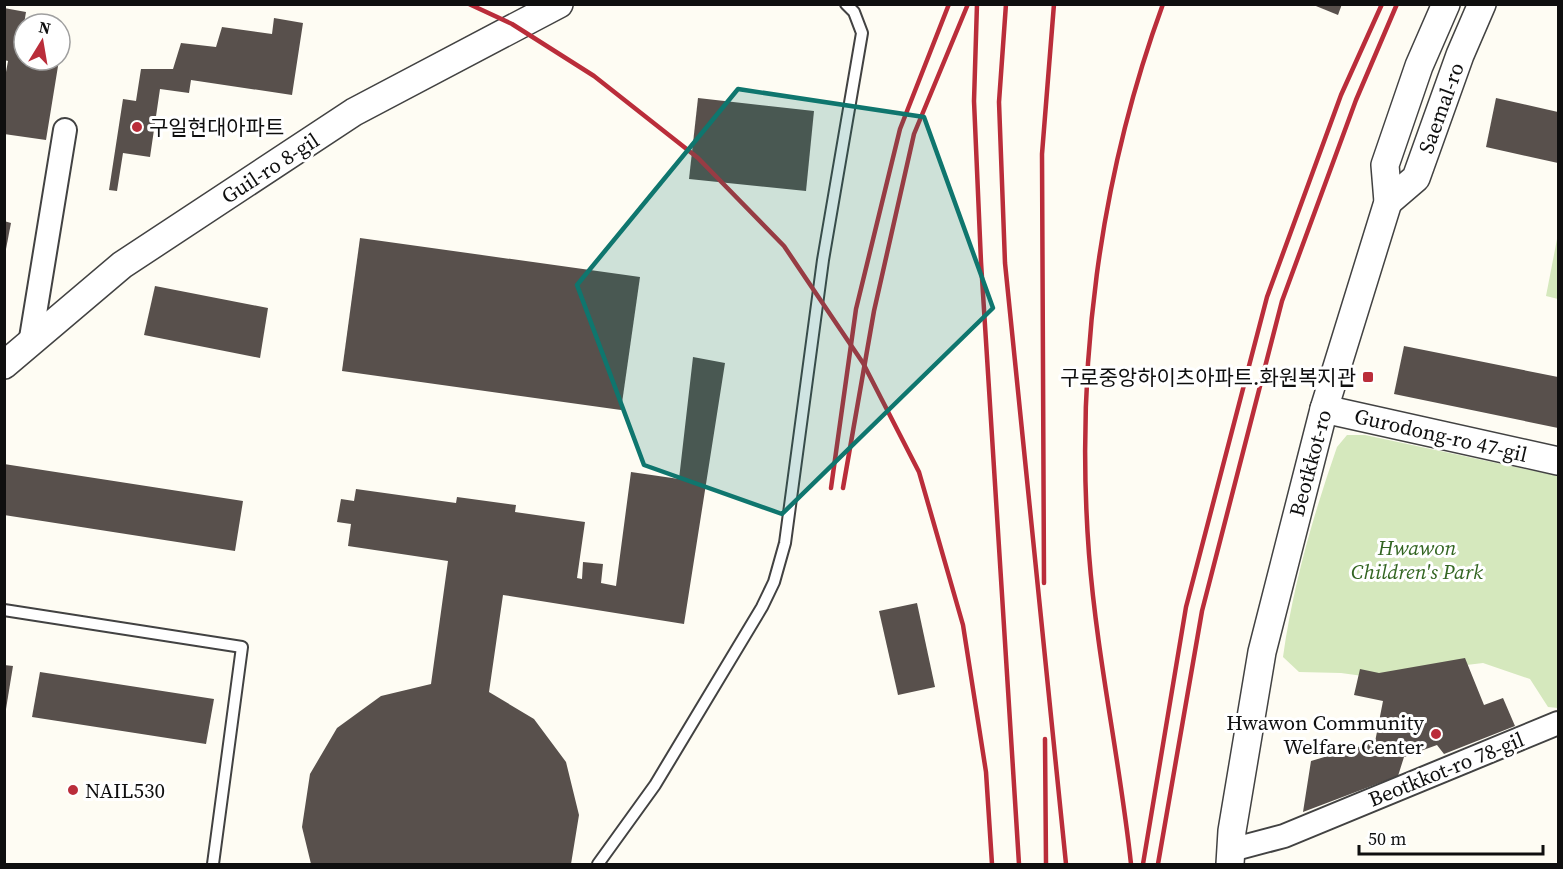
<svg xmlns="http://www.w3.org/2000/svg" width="1563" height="869" viewBox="0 0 1563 869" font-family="'Source Serif 4','Noto Sans KR',serif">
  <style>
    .green { fill: #d5e8bd }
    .building { fill: #58504c }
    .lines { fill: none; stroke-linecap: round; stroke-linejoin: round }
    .service-casing { stroke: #424242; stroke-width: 14 }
    .minor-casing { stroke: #424242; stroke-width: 26 }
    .tertiary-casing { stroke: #424242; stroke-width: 30 }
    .service { stroke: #fff; stroke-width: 10 }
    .minor { stroke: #fff; stroke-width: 22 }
    .tertiary { stroke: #fff; stroke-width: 27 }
    .rail { stroke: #ba2d3a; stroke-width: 4.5 }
    .marked { fill: #0f766e; fill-opacity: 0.2; stroke: #0f766e; stroke-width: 4.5; stroke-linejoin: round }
    .poi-dot { fill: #ba2d3a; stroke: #fff; stroke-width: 2 }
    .labels { text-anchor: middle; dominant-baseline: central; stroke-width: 6; stroke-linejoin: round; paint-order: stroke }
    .street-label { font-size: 21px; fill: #0f0f0f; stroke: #fff }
    .poi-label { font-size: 21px; fill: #0f0f0f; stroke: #fff; text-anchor: start }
    .park-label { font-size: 21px; font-style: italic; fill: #336522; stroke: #fff }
  </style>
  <rect width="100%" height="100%" fill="#fefcf3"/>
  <g class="green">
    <polygon points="1558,234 1558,299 1546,296"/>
    <path d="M1347,435H1365L1558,476V708L1548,707L1530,679L1483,663L1442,668L1392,680L1341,673L1299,672L1283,657C1293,585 1313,516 1337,447Z"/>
  </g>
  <g class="building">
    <polygon points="1311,4 1342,4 1338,15"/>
    <polygon points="4,8 26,12 20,48 24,49 24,60 59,60 46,140 4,134 4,83 8,61 4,60"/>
    <polygon points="274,18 303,23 292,95 191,80 189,93 160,89 150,157 123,153 117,191 109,190 123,99 136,101 141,69 173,69 181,43 216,47 222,27 272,34"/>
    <polygon points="698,98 814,111 806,191 689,179"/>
    <polygon points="1496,98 1558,112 1558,163 1486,147"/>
    <polygon points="4,221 11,223 6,249 4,249"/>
    <polygon points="360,238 640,277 621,410 342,371"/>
    <polygon points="155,286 268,308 260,358 144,335"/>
    <polygon points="1404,346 1558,377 1558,428 1394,394"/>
    <polygon points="693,357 725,363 684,624 503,595 489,692 534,719 566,762 579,815 571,864 311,864 302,827 310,774 337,728 381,696 431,684 448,561 348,546 351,524 337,522 341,499 354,501 356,489 456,503 457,497 516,505 515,512 585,522 577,578 582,579 583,562 603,564 601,583 616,586 631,472 679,479"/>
    <polygon points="4,464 243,501 235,551 4,515"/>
    <polygon points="917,603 935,687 898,695 879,611"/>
    <polygon points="1465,658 1484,705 1503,698 1515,726 1444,754 1437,745 1404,757 1398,776 1303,812 1311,761 1375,742 1383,701 1354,695 1360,669 1379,673"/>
    <polygon points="4,665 13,666 6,709 4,709"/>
    <polygon points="40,672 214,699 206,744 32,717"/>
  </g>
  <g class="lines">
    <g class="service-casing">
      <g id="service">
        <polyline points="4,610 242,647 213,864"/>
        <polyline points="598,864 655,785 762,607 774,582 785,543 823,260 862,33 854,12 846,4"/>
      </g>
    </g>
    <g class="minor-casing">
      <g id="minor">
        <polyline points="30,344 65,130"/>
        <polyline points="1231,850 1284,836 1558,723"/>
      </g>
    </g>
    <g class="tertiary-casing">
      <g id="tertiary">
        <polyline points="1388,202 1416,178 1460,55 1482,4"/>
        <polyline points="4,365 122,265 354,112 559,4"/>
        <polyline points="1324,409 1558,461"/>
        <polyline points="1230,864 1232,831 1262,652 1324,409 1388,202 1385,165 1419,66 1446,4"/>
      </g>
    </g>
    <use href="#service" class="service"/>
    <use href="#minor" class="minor"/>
    <use href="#tertiary" class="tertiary"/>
    <g class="rail">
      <polyline points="469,4 512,24 594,76 698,158 784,246 863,363 919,472 963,625 986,772 992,864"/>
      <polyline points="977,4 974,101 981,262 1019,864"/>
      <polyline points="1006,4 999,102 1005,263 1066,864"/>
      <polyline points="831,488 856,309 900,129 949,4"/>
      <polyline points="843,488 874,311 914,134 968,4"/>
      <polyline points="1044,583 1042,154 1054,4"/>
      <polyline points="1045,739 1046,864"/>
      <path d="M1131,864C1120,761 1097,658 1089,554C1075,368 1099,179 1163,4"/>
      <polyline points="1143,864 1186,607 1267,297 1341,95 1382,4"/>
      <polyline points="1158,864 1202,611 1282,301 1356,100 1397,4"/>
    </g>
  </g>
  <path class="marked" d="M738,89L924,117L993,308L782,514L644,465L577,285Z"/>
  <g class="poi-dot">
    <circle cx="137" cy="127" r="6"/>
    <rect x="1362" y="371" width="12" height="12" rx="3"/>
    <circle cx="1436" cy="734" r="6"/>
    <circle cx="73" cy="790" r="6"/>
  </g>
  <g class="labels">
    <g class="street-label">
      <text transform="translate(1441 108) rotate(-70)">Saemal-ro</text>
      <text transform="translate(270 168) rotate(-33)">Guil-ro 8-gil</text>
      <text transform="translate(1441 435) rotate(13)">Gurodong-ro 47-gil</text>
      <text transform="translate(1310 463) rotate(-75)">Beotkkot-ro</text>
      <text transform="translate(1446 769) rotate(-22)">Beotkkot-ro 78-gil</text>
    </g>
    <g class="poi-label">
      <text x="149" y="127">구일현대아파트</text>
      <text x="1356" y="377" text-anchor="end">구로중앙하이츠아파트.화원복지관</text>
      <text x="1424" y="722" text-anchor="end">Hwawon Community<tspan x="1424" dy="24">Welfare Center</tspan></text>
      <text x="85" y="790">NAIL530</text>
    </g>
    <g class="park-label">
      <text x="1417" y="547">Hwawon<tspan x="1417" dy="24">Children's Park</tspan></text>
    </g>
  </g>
  <rect width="1563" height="869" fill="none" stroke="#0f0f0f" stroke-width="12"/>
  <g transform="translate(42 42) rotate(11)"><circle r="28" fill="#ffffff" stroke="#9f9f9f" stroke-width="1.5"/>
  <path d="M0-4.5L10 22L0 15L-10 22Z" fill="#ba2d3a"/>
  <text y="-9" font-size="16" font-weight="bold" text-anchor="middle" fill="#0f0f0f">N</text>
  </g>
  <path d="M1359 845v9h184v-9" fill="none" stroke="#0f0f0f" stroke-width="3"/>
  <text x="1368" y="845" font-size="18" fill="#0f0f0f" stroke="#ffffff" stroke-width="4.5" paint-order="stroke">50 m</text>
</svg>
